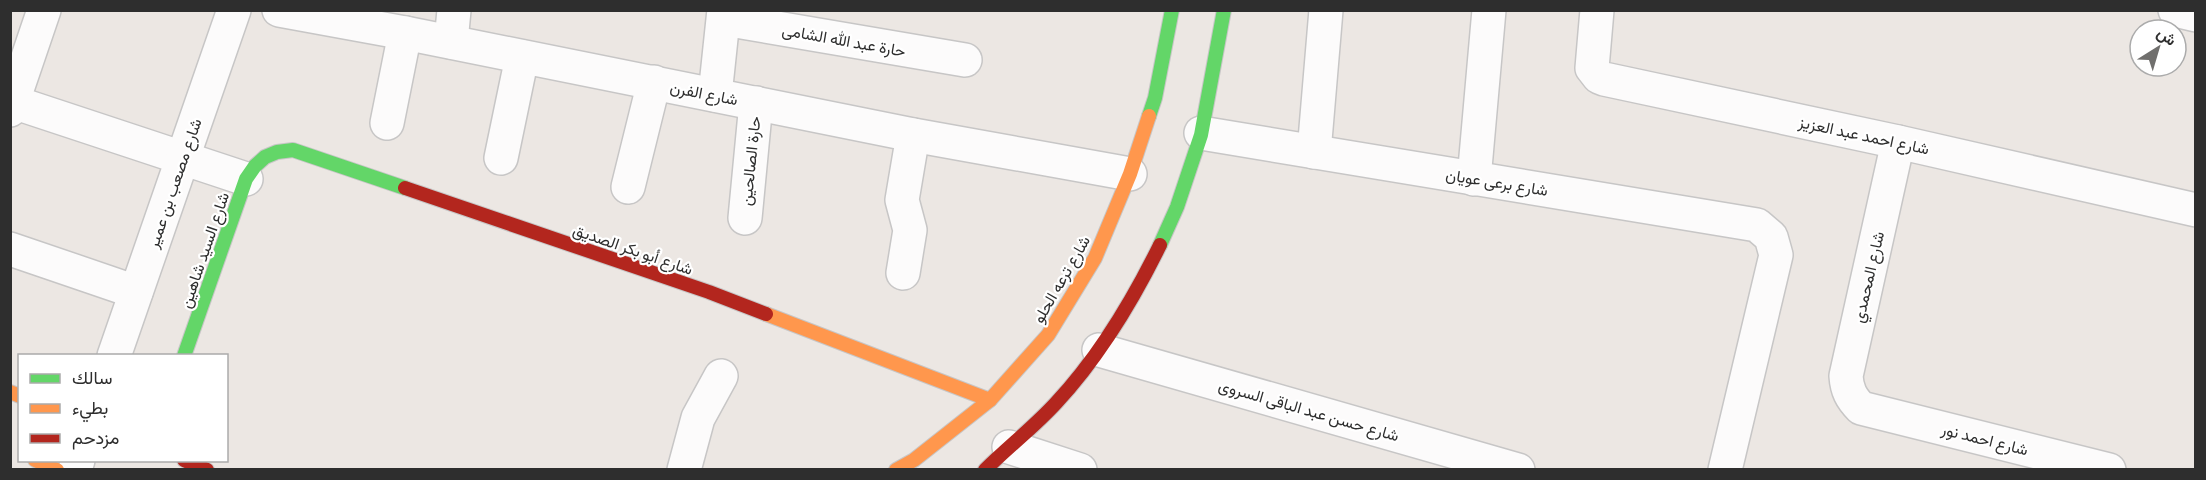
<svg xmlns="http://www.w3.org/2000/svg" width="2206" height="480" viewBox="0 0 2206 480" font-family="'Archivo Narrow',Vazirmatn,sans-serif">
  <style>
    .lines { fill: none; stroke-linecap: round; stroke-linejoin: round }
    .street-casing { stroke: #c7c6c6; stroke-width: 36 }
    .fast-casing { stroke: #c7c6c6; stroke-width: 16 }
    .slow-casing { stroke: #c7c6c6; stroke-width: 16 }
    .jam-casing { stroke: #c7c6c6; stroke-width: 16 }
    .street { stroke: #fcfbfb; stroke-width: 33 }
    .fast { stroke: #63d668; stroke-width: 14 }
    .slow { stroke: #ff974d; stroke-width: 14 }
    .jam { stroke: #b3261e; stroke-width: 14 }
    .labels { text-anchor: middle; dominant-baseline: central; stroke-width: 4.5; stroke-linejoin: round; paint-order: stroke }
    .street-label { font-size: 16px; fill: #2e2e2e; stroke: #fff }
  </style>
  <rect width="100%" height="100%" fill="#ece7e3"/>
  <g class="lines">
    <g class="street-casing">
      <g id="street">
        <polyline points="279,10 405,33 913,135 1130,174"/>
        <polyline points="1597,10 1592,68 1599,77 1604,79 1898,142 2196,210"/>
        <polyline points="2175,10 2196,15"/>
        <polyline points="724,19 965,60"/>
        <polyline points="451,42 454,10"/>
        <polyline points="715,95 724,10"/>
        <polyline points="10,101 246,179"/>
        <polyline points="10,110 44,10"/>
        <polyline points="387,123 405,33"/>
        <polyline points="1201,133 1757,225 1771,237 1776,255 1725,470"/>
        <path d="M1898,142L1846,376C1847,390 1851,398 1861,408L2109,470"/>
        <polyline points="1314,152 1326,10"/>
        <polyline points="501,158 522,57"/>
        <polyline points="1474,179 1489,10"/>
        <polyline points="628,187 654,82"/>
        <polyline points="745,218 756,103"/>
        <polyline points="10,249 136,292"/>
        <polyline points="903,273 910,230 902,200 913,135"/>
        <polyline points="1099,350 1518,470"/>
        <polyline points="114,356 234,10"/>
        <polyline points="1009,447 1080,470"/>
        <polyline points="75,470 78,460"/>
        <polyline points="684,470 698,418 721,376"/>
      </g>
    </g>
    <g class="fast-casing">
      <g id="fast">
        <polyline points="1149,116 1155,98 1172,10"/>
        <polyline points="1160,245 1177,207 1201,135 1224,10"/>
        <polyline points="184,356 246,179 255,166 265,157 277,152 293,150 405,188"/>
      </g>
    </g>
    <g class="slow-casing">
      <g id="slow">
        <polyline points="766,314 990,400"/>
        <polyline points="10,392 20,396"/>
        <polyline points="35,460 57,470"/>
        <polyline points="896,470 914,460 990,400 1048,335 1095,258 1130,174 1149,116"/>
      </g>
    </g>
    <g class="jam-casing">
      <g id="jam">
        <polyline points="405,188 709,292 766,314"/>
        <polyline points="184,460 207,470"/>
        <path d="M985,470C1008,447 1034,427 1056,403C1099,357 1132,302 1160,245"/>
      </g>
    </g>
    <use href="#street" class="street"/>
    <use href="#fast" class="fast"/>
    <use href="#slow" class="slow"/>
    <use href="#jam" class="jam"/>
  </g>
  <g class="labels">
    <g class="street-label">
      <text transform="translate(844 40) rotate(10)">حارة عبد الله الشامى</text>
      <text transform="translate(704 93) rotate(11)">شارع الفرن</text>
      <text transform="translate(1864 135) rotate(12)">شارع احمد عبد العزيز</text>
      <text transform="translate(750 161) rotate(-84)">حارة الصالحين</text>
      <text transform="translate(1497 182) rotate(9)">شارع برعى عويان</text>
      <text transform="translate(174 183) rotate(-71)">شارع مصعب بن عمير</text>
      <text transform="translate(633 249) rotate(19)">شارع أبو بكر الصديق</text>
      <text transform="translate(204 250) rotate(-71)">شارع السيد شاهين</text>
      <text transform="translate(1868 277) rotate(-77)">شارع المحمدي</text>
      <text transform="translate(1061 279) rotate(-60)">شارع ترعه الحلو</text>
      <text transform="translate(1309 410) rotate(16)">شارع حسن عبد الباقى السروى</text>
      <text transform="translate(1985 439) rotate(14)">شارع احمد نور</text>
    </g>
  </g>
  <rect width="2206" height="480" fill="none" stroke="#2e2e2e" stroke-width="24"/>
  <rect x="18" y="354" width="210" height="108" fill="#ffffff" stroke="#ababab" stroke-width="1.5"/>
  <rect x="30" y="374" width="30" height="9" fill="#63d668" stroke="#ababab" stroke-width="1.5"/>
  <text x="72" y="384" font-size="18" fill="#2e2e2e">سالك</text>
  <rect x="30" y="404" width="30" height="9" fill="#ff974d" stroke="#ababab" stroke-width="1.5"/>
  <text x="72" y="414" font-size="18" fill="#2e2e2e">بطيء</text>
  <rect x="30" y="434" width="30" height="9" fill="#b3261e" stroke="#ababab" stroke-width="1.5"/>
  <text x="72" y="444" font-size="18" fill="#2e2e2e">مزدحم</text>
  <g transform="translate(2158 48) rotate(37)"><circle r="28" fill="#ffffff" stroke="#ababab" stroke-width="1.5"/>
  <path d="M0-4.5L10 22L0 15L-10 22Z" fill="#706f6d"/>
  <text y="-9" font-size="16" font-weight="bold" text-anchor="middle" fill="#2e2e2e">ش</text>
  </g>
</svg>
